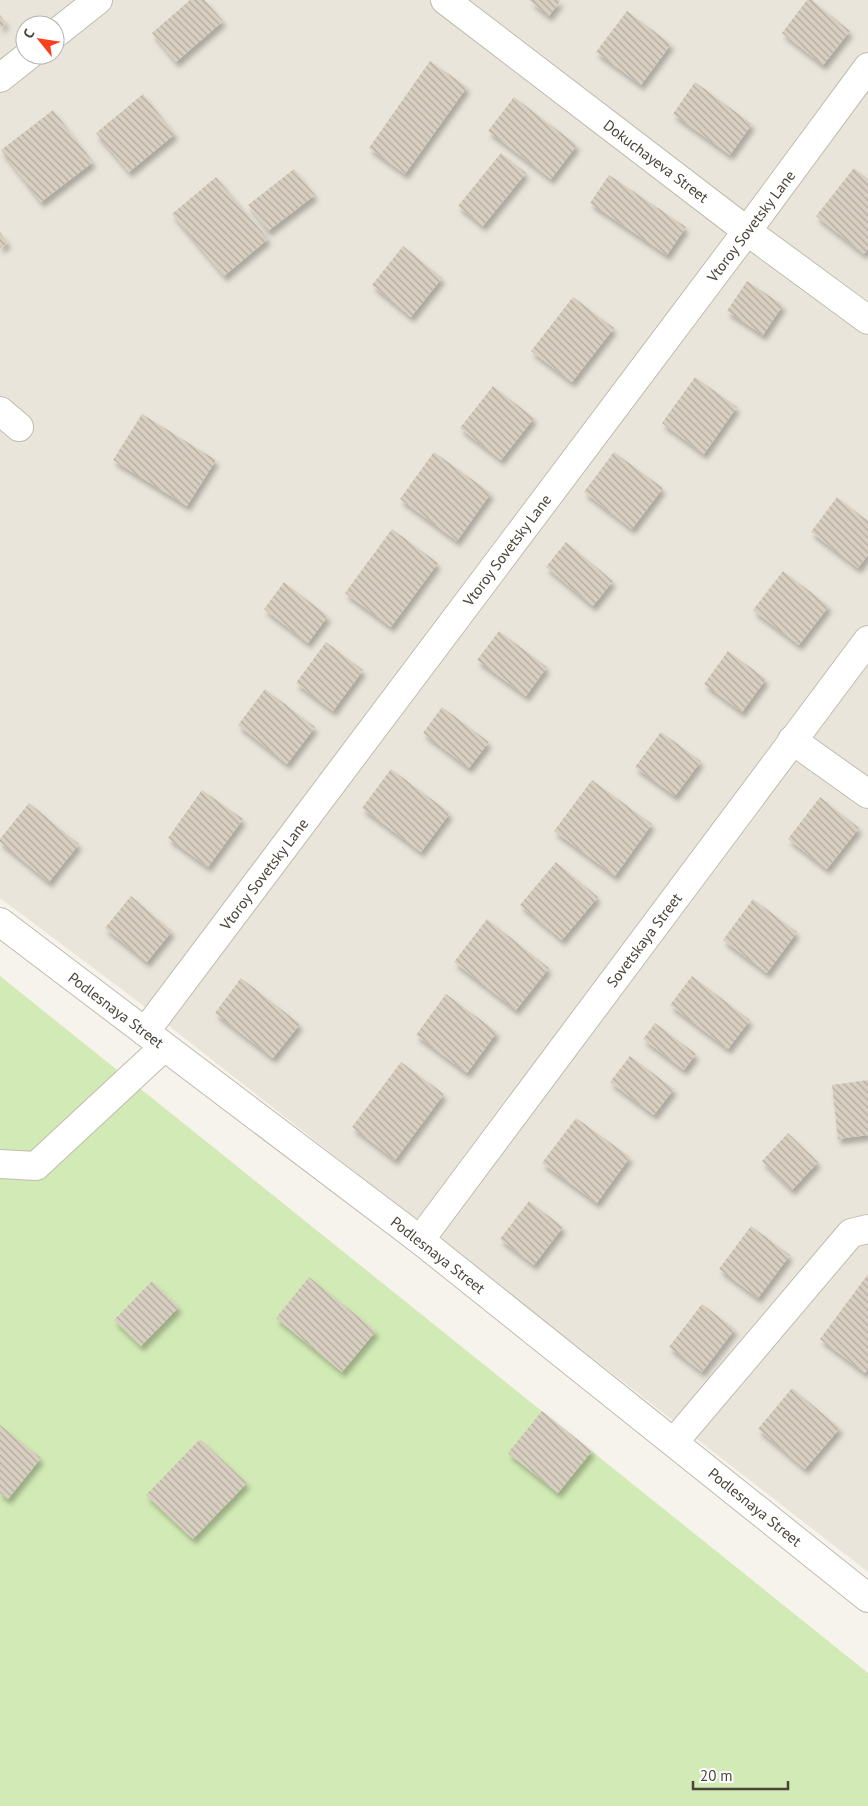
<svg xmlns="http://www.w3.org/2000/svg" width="868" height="1806" viewBox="0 0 868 1806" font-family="'PT Sans',sans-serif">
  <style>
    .residential { fill: #eae5da; fill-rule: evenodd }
    .green { fill: #d2eab5 }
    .building { fill: url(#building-back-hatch); filter: url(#shadow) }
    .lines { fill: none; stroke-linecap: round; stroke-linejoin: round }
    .minor-casing { stroke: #c2bbae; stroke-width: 30 }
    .minor { stroke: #fff; stroke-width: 28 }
    .labels { text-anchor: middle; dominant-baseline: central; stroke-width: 4; stroke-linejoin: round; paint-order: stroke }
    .street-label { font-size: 15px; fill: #4b4439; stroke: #fff }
  </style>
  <defs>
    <pattern id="building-back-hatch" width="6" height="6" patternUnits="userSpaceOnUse" patternTransform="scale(1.25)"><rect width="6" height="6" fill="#d8cfc1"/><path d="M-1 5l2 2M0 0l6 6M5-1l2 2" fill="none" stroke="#b1aa9e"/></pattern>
    <filter id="shadow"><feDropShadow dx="3" dy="5.5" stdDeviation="2.5" flood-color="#0004"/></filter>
  </defs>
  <rect width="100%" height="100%" fill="#f6f3ec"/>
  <path class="residential" d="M0,0H868V1572L532,1311L136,1000L0,898ZM25,25H55V55H25Z"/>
  <polygon class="green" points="0,976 868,1673 868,1806 0,1806"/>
  <g class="building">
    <polygon points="190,0 205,0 223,21 176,62 152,33"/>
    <polygon points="529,0 561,0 549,16"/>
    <polygon points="807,0 812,0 850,31 823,65 782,33"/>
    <polygon points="627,11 671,44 641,85 596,52"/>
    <polygon points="0,15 6,23 0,28"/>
    <polygon points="430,61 467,87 405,174 369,148"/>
    <polygon points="695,82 752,124 730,155 673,114"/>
    <polygon points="143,94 175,134 129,172 96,133"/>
    <polygon points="514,97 577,145 551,179 488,131"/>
    <polygon points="53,110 93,162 41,202 1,150"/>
    <polygon points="501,153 526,173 483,226 458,206"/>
    <polygon points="854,168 868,179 868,249 864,254 816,216"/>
    <polygon points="294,169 315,195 268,231 248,205"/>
    <polygon points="609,175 686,227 667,255 590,203"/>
    <polygon points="216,177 268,239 224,276 172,214"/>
    <polygon points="0,232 8,243 0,248"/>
    <polygon points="403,246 442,278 411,317 372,285"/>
    <polygon points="747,281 783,305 763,335 727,311"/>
    <polygon points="573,297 614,328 572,382 531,351"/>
    <polygon points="695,377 737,407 704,454 662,423"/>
    <polygon points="493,386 534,418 501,460 460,428"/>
    <polygon points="142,414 216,460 187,506 113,460"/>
    <polygon points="434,452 491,493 457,541 400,499"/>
    <polygon points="614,452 663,488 632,529 584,492"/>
    <polygon points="837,497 868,521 868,555 858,568 811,532"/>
    <polygon points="392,529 438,563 391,627 345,593"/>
    <polygon points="566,542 613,581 593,606 546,567"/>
    <polygon points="783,571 829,606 799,645 753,610"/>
    <polygon points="284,582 328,616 308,643 264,609"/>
    <polygon points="499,631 547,667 526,696 477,660"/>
    <polygon points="326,642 363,670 333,711 296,683"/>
    <polygon points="728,651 766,679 742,712 704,684"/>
    <polygon points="265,689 315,727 287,764 238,725"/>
    <polygon points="442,707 489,742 469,768 423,733"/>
    <polygon points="661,732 701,761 675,796 635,767"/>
    <polygon points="391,769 450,813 421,852 362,808"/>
    <polygon points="592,780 652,824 615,876 554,831"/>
    <polygon points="202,790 243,819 208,867 168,838"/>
    <polygon points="820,797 859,828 827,869 788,839"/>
    <polygon points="29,803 79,844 49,882 0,842 0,839"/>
    <polygon points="556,862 598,897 562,940 520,905"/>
    <polygon points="131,896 172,931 147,962 105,928"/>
    <polygon points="753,899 797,932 767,973 723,940"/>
    <polygon points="487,919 549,968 516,1010 454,962"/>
    <polygon points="692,976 750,1020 728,1049 670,1005"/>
    <polygon points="241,978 300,1024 273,1058 215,1013"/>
    <polygon points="446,994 497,1032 467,1073 416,1035"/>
    <polygon points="655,1023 696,1054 684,1070 643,1039"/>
    <polygon points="630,1056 674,1089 654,1115 610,1082"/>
    <polygon points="401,1062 444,1094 395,1160 352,1127"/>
    <polygon points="868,1080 868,1135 838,1139 832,1085"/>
    <polygon points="576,1118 630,1157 597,1203 542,1163"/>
    <polygon points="788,1133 818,1162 792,1190 762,1161"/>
    <polygon points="529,1201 563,1227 534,1265 500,1239"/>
    <polygon points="751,1226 790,1255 758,1298 719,1269"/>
    <polygon points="868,1274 868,1370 865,1373 820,1339"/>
    <polygon points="309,1277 376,1331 342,1372 276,1318"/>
    <polygon points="152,1281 179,1307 141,1346 114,1320"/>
    <polygon points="702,1304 735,1329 702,1372 669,1347"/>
    <polygon points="792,1388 840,1428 805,1469 758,1429"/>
    <polygon points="542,1411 592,1451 558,1493 508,1453"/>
    <polygon points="0,1425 41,1458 8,1499 0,1493"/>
    <polygon points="200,1439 247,1483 193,1539 146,1495"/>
  </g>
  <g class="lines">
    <g class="minor-casing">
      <g id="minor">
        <polyline points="445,0 747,231 868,320"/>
        <polyline points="55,34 98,0"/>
        <polyline points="0,78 29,55"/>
        <polyline points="0,411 19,427"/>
        <polyline points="792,740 868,794"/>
        <polyline points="0,922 420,1240 868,1598"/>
        <polyline points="145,1032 747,231 868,67"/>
        <polyline points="0,1164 36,1166 164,1047"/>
        <polyline points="420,1240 868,640"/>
        <polyline points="674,1442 851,1233 868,1229"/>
      </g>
    </g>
    <use href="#minor" class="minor"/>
  </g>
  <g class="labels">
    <g class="street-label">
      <text transform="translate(656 161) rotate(37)">Dokuchayeva Street</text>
      <text transform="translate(751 226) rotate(-53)">Vtoroy Sovetsky Lane</text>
      <text transform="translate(507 550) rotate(-53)">Vtoroy Sovetsky Lane</text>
      <text transform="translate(264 874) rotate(-53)">Vtoroy Sovetsky Lane</text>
      <text transform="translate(644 940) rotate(-53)">Sovetskaya Street</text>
      <text transform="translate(116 1010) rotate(37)">Podlesnaya Street</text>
      <text transform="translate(438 1255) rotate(38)">Podlesnaya Street</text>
      <text transform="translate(755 1507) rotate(39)">Podlesnaya Street</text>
    </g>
  </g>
  <g transform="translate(40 40) rotate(300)"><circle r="24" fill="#ffffff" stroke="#b7b4b0"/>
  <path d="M0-4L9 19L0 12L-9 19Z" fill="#fc3f1d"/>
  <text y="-8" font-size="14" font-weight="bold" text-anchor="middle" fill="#4b4439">С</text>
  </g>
  <path d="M693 1781v8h95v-8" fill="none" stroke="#4b4439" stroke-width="2.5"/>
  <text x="700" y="1781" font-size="15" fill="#4b4439" stroke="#ffffff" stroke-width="4" paint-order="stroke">20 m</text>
</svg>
